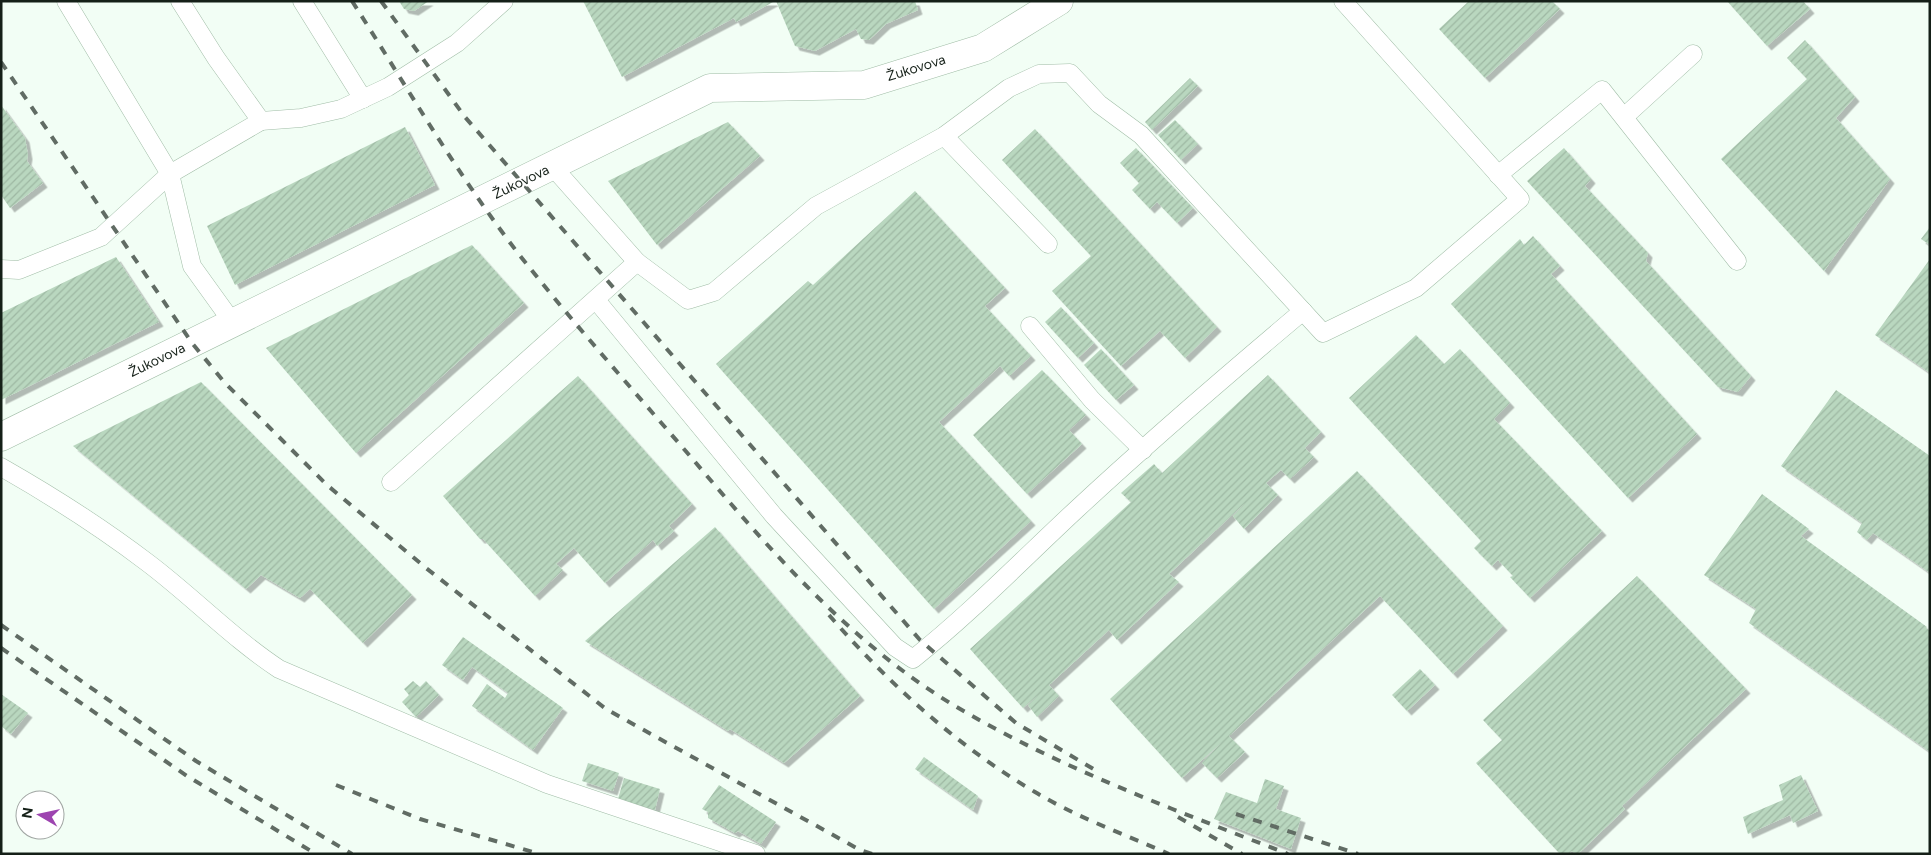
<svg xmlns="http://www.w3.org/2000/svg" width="1931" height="855" viewBox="0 0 1931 855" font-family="Figtree,sans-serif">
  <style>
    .building { fill: url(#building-hatch); filter: url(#shadow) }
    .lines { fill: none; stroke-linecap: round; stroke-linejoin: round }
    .service-casing { stroke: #a1bda7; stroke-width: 19 }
    .tertiary-casing { stroke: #a1bda7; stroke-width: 29 }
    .service { stroke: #fff; stroke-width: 18 }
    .tertiary { stroke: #fff; stroke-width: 28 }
    .rail { stroke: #616c64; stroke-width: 4; stroke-dasharray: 9 9; stroke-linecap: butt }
    .labels { text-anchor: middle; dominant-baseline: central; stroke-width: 4.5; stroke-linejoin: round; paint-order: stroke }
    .street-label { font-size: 14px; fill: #152018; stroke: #fff }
  </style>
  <defs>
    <pattern id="building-hatch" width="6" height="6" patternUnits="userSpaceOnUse" patternTransform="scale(1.25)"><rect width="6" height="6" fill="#b9d7bf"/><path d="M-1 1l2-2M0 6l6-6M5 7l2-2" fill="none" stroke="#9eb8a3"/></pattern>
    <filter id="shadow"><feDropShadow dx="4.5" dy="4.5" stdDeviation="0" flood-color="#0004"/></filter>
  </defs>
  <rect width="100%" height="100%" fill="#f2fef5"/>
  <g class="building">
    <polygon points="399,1 429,1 414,11 404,9"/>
    <polygon points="583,1 775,1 736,22 734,18 622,77"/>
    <polygon points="776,1 915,1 918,10 886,24 869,40 861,39 856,29 815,51 795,46"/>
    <polygon points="1469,1 1552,1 1560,9 1485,78 1439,29"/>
    <polygon points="1727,1 1803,1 1810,9 1767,46"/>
    <polygon points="1805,40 1855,97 1836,118 1890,179 1824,271 1721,159 1807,79 1787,58"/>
    <polygon points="1190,78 1198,86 1152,130 1145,122"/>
    <polygon points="1,105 25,138 28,155 27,161 43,183 10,208 1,195"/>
    <polygon points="1175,120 1198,144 1181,160 1158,135"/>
    <polygon points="728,122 760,156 657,245 608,181"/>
    <polygon points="405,127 435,185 235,285 207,226"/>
    <polygon points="1035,129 1217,327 1185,358 1160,331 1121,366 1052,291 1091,256 1002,160"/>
    <polygon points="1136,148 1193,208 1177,223 1157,202 1150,209 1132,190 1139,183 1120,163"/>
    <polygon points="1564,148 1591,179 1585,186 1648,253 1646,261 1751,376 1738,392 1718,387 1527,181"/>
    <polygon points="915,191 1005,288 985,306 1031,356 1009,376 1000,366 939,422 1031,521 934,609 716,364 808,281 813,285"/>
    <polygon points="1930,227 1930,245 1921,239"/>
    <polygon points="1533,236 1560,266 1551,274 1697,434 1628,498 1451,304 1520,239 1524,245"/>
    <polygon points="472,245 524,303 356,453 266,348"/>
    <polygon points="116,257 159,322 1,400 1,313"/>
    <polygon points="1930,259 1930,373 1875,335"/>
    <polygon points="1061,307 1094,343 1078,358 1045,322"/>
    <polygon points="1416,335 1444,364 1460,349 1510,403 1494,419 1602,531 1530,598 1510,577 1513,576 1498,560 1492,566 1474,548 1481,541 1349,398"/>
    <polygon points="1101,349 1134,385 1116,400 1084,365"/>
    <polygon points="1042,370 1086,415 1069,430 1082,444 1027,494 973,435"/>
    <polygon points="1268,375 1321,432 1305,448 1314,457 1290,479 1281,470 1266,483 1278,495 1244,529 1233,516 1245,503 1169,574 1179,582 1117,640 1109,630 1049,685 1059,696 1037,717 1028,705 1038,695 1023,708 970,649 1131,502 1121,493 1154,464 1162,473"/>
    <polygon points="578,376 692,504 669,526 674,531 657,546 653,540 605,583 574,548 556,564 563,570 535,596 483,539 480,539 443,496"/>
    <polygon points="201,382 412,595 363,643 310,589 300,598 261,575 246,589 73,446"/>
    <polygon points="1836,390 1930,456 1930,573 1873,533 1867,540 1857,532 1862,523 1781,466"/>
    <polygon points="1357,471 1503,626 1453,674 1380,596 1229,736 1245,752 1217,778 1202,763 1221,743 1182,778 1110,699"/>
    <polygon points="1762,494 1809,529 1801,536 1927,627 1926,628 1930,631 1930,752 1749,623 1756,609 1704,575"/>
    <polygon points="715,527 860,696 784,763 730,729 728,731 585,641"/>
    <polygon points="1637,576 1746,689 1622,806 1625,809 1578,854 1571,851 1569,854 1560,854 1476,763 1502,740 1483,720"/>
    <polygon points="463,637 563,708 533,750 472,706 487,684 505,698 508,693 472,667 463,680 442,665"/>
    <polygon points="1420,669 1435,685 1407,711 1392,695"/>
    <polygon points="413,681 420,687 426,681 439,695 416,717 402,702 409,695 404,689"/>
    <polygon points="1,694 28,713 11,734 1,726"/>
    <polygon points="924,757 978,796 973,810 915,769"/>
    <polygon points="588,763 619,773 613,791 582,781"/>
    <polygon points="1801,775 1818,811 1793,823 1790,815 1748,834 1743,817 1783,800 1779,785"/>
    <polygon points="624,778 660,789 655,810 618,799"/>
    <polygon points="1265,779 1284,786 1276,809 1301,818 1291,849 1214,819 1226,792 1257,803"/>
    <polygon points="719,785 776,822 761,844 738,831 735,833 708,818 708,812 702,809"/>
  </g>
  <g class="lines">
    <g class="service-casing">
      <g id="service">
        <polyline points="66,1 170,174 261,121"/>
        <polyline points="180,1 216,58 261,121 301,118 341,109 388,87 457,43 504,1"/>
        <polyline points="302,1 363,99"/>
        <polyline points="1624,117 1693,54"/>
        <polyline points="944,136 1048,244"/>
        <polyline points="1498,175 1602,90 1737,261"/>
        <polyline points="637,262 688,300 714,292 816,206 944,136 1009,88 1039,74 1070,73 1099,104 1141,135 1323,333 1416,288 1520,199 1343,1"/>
        <polyline points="1,269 19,270 101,237 170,174 192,266 233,323"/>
        <path d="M596,300L774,516L895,647L913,659C972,612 1023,559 1078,508C1151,440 1227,375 1303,311"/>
        <polyline points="1030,326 1092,400 1143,450"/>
        <path d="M1,467C52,496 102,528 148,563C193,597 232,638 279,669L547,784L756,854"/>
        <polyline points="391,482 637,262 552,166"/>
      </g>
    </g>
    <g class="tertiary-casing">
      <polyline id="tertiary" points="1,437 710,88 864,85 983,48 1059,1"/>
    </g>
    <use href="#service" class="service"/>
    <use href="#tertiary" class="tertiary"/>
    <g class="rail">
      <path d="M352,1C407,87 458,176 521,257C575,325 633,390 690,456C768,548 850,643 955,706C1059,768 1175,810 1288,854"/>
      <polyline points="381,1 465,117 920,640 1016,723 1095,770"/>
      <polyline points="1,62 192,343 225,383 327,485 426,568 606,709 860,850 872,854"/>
      <path d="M829,615C888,683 957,746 1035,792C1076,817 1124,834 1169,854"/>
      <polyline points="1,625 196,761 352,854"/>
      <polyline points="1,648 187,776 316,854"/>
      <polyline points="336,785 420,819 540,854"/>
      <polyline points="1236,814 1358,854"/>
      <polyline points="1178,817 1242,854"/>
    </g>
  </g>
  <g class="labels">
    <g class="street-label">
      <text transform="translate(916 68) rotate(-17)">Žukovova</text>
      <text transform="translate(521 182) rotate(-26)">Žukovova</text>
      <text transform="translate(157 360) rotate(-26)">Žukovova</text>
    </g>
  </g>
  <rect width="1931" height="855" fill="none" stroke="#152018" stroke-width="5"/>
  <g transform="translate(40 815) rotate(279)"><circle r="24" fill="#ffffff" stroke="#a1a6a3"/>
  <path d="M0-4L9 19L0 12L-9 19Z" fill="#9d44b0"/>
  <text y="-8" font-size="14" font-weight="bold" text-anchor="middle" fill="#152018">N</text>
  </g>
</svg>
